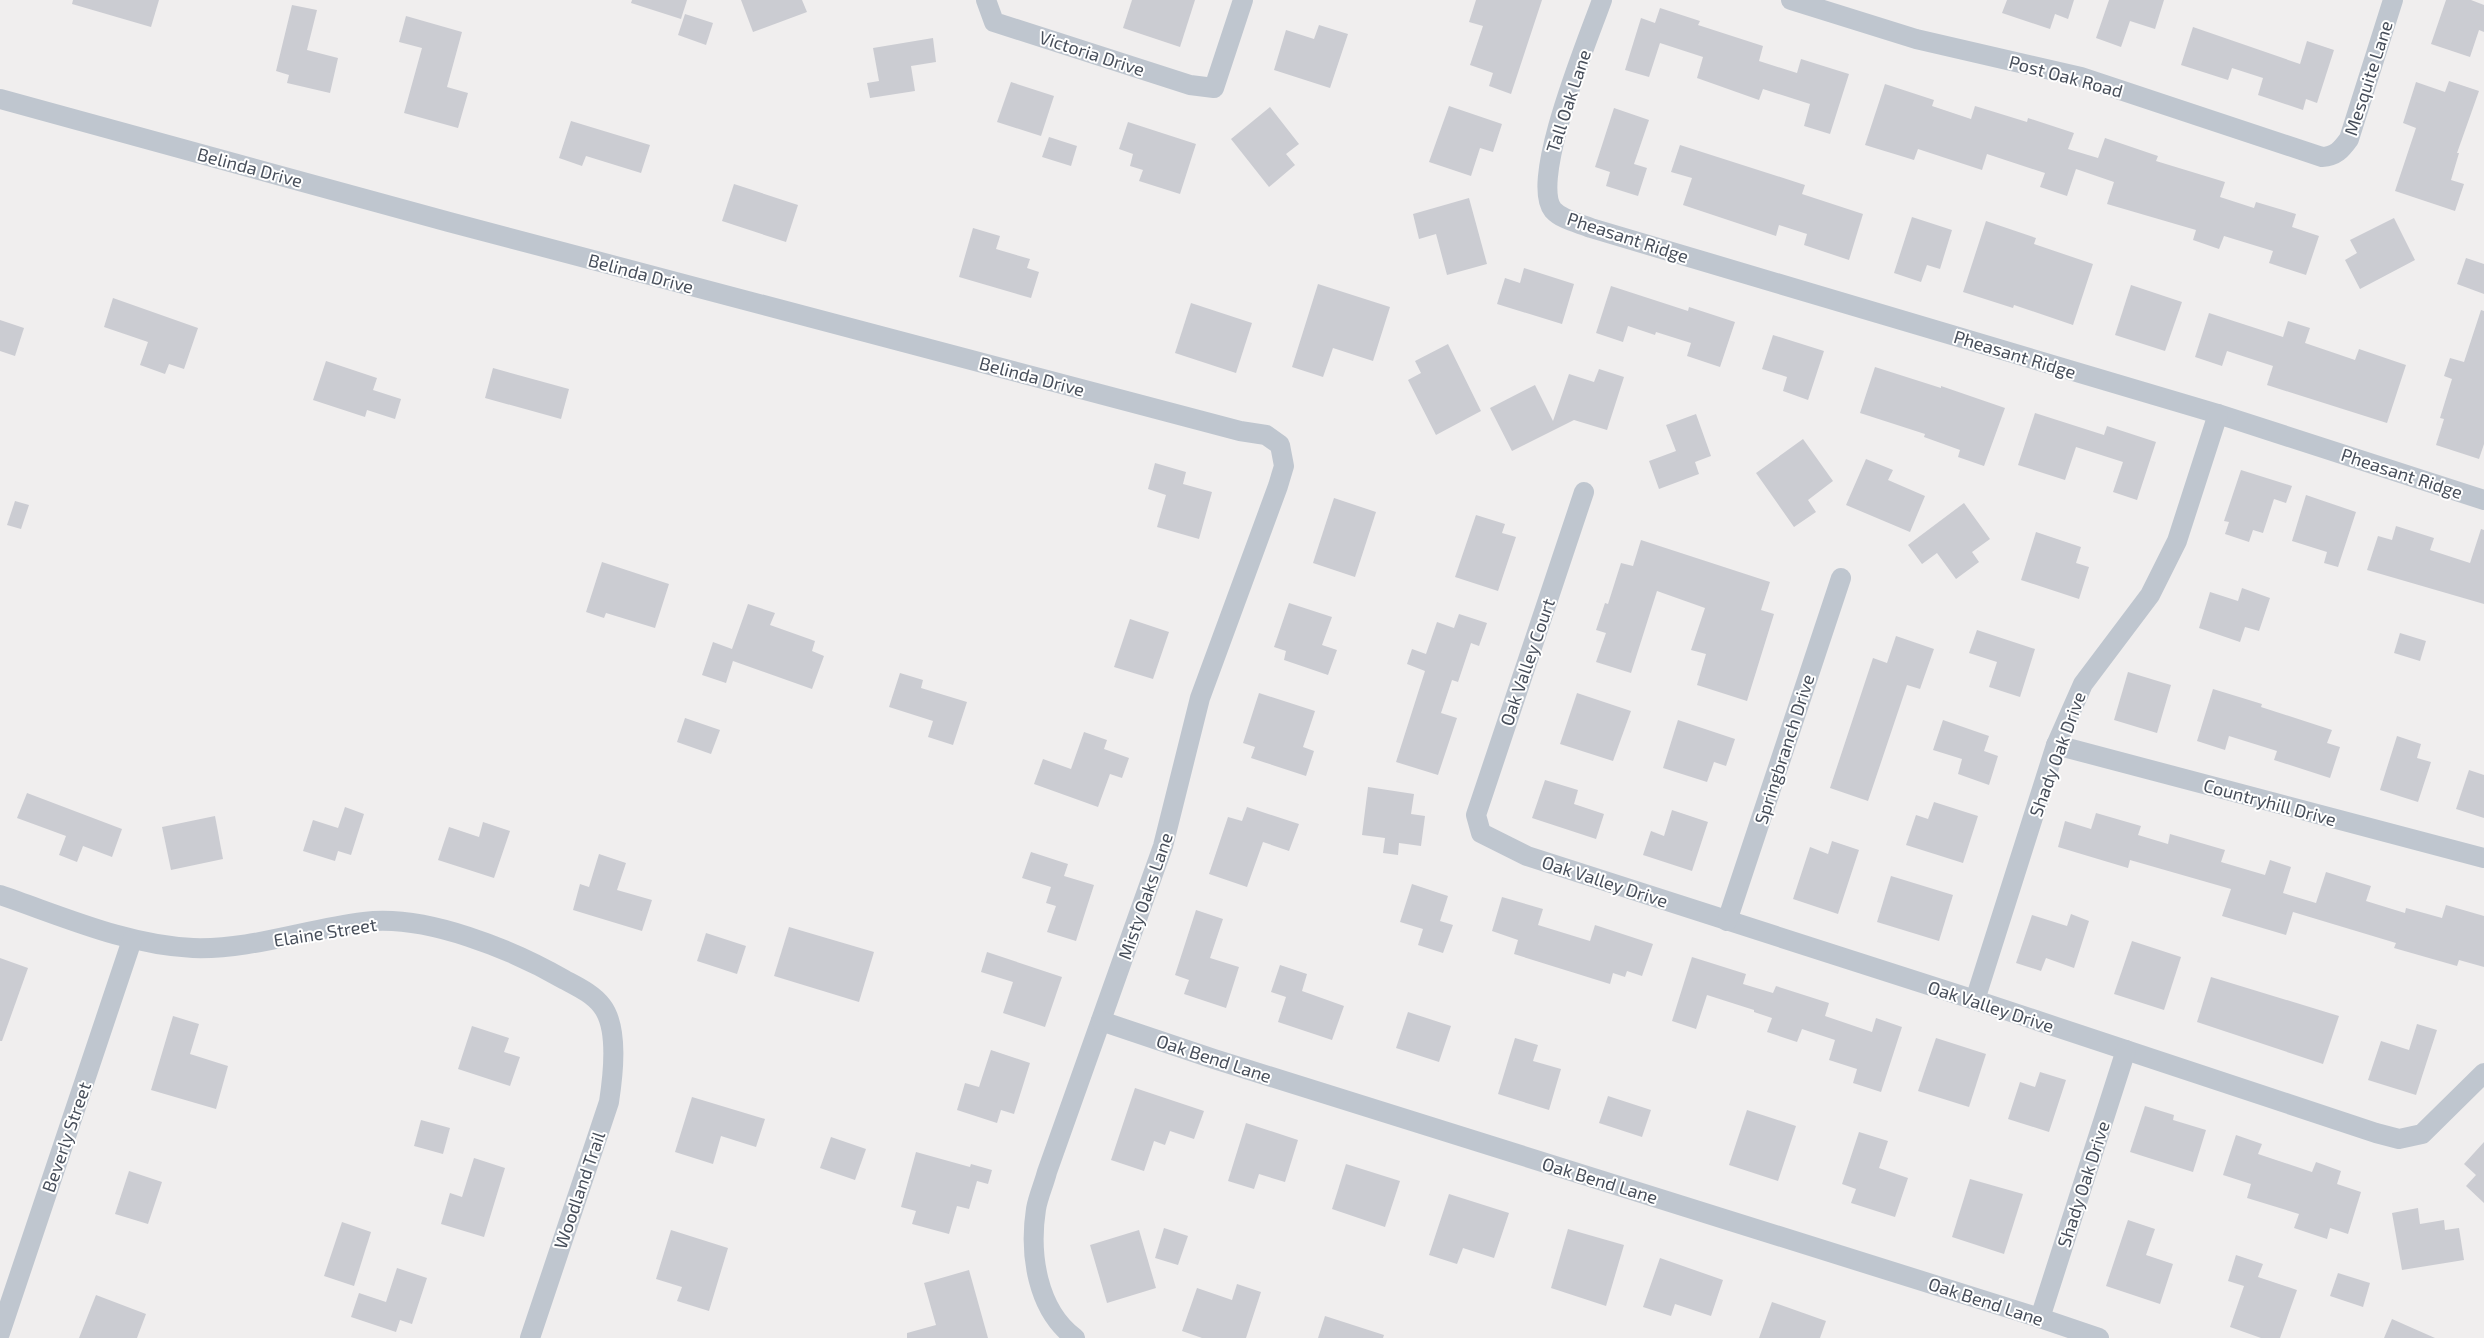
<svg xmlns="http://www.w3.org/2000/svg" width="2484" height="1338" viewBox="0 0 2484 1338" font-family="'Exo 2',sans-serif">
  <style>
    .building { fill: #cbccd2 }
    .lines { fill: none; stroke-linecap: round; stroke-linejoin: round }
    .street { stroke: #bfc6cf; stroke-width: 20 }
    .labels { text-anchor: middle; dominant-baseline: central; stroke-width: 4; stroke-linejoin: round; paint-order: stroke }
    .street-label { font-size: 18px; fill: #474e5a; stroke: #fff }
  </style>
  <rect width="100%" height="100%" fill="#f0eeee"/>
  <g class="building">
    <polygon points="73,0 159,0 151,27 72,4"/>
    <polygon points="632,0 687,0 681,19 631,3"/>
    <polygon points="741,0 802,0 807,12 753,32"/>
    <polygon points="1132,0 1195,0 1180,47 1123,28"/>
    <polygon points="1476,0 1542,0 1511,94 1489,86 1493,73 1470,65 1483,26 1469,22"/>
    <polygon points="2007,0 2074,0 2068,19 2055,14 2050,29 2002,13"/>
    <polygon points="2109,0 2164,0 2155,29 2130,21 2121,47 2096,38"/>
    <polygon points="2446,0 2471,0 2484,5 2484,32 2479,30 2470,57 2431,44"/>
    <polygon points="292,5 317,10 307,50 338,58 330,93 287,83 289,75 276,71"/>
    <polygon points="1660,8 1700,21 1698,25 1763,46 1759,61 1797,73 1801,59 1849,74 1830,134 1804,126 1810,104 1763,89 1759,100 1697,78 1703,57 1660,43 1649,77 1625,70 1641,18 1655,23"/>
    <polygon points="685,14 713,23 706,45 678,35"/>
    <polygon points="406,16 462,32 447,87 468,93 458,128 404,113 422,48 399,42"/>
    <polygon points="1319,25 1348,34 1330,88 1274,70 1286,30 1314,39"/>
    <polygon points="2193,27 2300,64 2307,41 2334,50 2317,103 2306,99 2303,110 2258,95 2263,78 2232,68 2228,80 2181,65"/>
    <polygon points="933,38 936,62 911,66 915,91 870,98 867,83 879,81 873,48"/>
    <polygon points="2449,81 2479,91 2457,153 2459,153 2451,180 2464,184 2455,211 2395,191 2416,128 2403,123 2416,82 2445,92"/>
    <polygon points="1011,82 1054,96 1041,136 997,122"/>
    <polygon points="1885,84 1934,100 1932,106 1971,119 1975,106 2027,122 2028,118 2074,133 2068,149 2098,158 2105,138 2158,156 2156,161 2225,182 2220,197 2254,208 2256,202 2296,214 2292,227 2319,236 2306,275 2269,263 2273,251 2224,236 2219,249 2193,240 2196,230 2107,204 2114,182 2076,169 2067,196 2040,187 2045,173 1987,154 1982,170 1918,149 1914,160 1865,145"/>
    <polygon points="1449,106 1502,124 1493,152 1480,148 1471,176 1429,162"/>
    <polygon points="1270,107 1299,144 1286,154 1295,165 1269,187 1231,139"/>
    <polygon points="1614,108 1649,120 1634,164 1647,168 1638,196 1606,186 1610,172 1595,167"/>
    <polygon points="571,121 650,145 641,173 586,156 582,166 559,158"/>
    <polygon points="1128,122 1196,144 1180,194 1139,181 1143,170 1130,166 1133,154 1119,149"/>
    <polygon points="1049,137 1077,146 1071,166 1042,157"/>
    <polygon points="1680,145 1805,185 1802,194 1863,214 1849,260 1804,245 1807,234 1779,225 1776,236 1683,205 1692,178 1671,172"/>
    <polygon points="734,184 798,205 786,242 722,221"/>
    <polygon points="1469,198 1487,264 1447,275 1436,234 1419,239 1413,214"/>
    <polygon points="1912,217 1952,230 1940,269 1927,265 1921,282 1894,273"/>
    <polygon points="2394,218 2415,260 2360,289 2345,260 2357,253 2350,240"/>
    <polygon points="1986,221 2036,238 2034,244 2093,264 2073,325 2014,305 2013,308 1963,292"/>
    <polygon points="973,228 1000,236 996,249 1030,259 1027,268 1039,272 1031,298 959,277"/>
    <polygon points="2466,258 2484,264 2484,294 2457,284"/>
    <polygon points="1524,268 1574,284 1562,324 1497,304 1505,278 1520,283"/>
    <polygon points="1318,284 1390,307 1373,361 1333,348 1323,377 1292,367"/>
    <polygon points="2131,285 2182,302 2165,351 2115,335"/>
    <polygon points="1611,286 1688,311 1689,307 1735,322 1720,367 1687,356 1691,343 1656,332 1655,335 1628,326 1623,342 1596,333"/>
    <polygon points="113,298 198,328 184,369 169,364 165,374 140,365 148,342 104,327"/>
    <polygon points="1191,303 1252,323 1236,373 1175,353"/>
    <polygon points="2481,310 2484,311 2484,444 2479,459 2436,445 2444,419 2440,418 2452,379 2444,376 2450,358 2464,362"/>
    <polygon points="2209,313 2283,337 2288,321 2310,328 2305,343 2355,360 2359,349 2406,365 2387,423 2267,385 2273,366 2227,351 2222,366 2195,357"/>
    <polygon points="0,320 24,328 15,356 0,351"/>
    <polygon points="1773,335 1824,351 1808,400 1783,391 1787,377 1762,369"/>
    <polygon points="1448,344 1481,411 1436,435 1408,380 1421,373 1415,361"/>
    <polygon points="326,361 377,378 373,390 401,399 395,419 367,410 365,417 313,400"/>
    <polygon points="1875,367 1941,388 1941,386 2005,408 1984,466 1958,457 1960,450 1924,437 1925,434 1860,413"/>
    <polygon points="493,368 569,389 561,419 485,398"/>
    <polygon points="1599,369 1624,377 1607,430 1574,420 1512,451 1490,408 1535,385 1553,421 1569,374 1594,382"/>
    <polygon points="2035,413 2104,435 2107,426 2156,442 2137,500 2113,492 2123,462 2076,447 2065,480 2018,465"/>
    <polygon points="1696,414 1711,456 1695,462 1699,474 1659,489 1649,461 1676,451 1666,425"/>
    <polygon points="1803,439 1833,481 1808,500 1816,512 1794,527 1756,473"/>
    <polygon points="1866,459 1893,470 1888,480 1925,496 1910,532 1846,505"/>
    <polygon points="1155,463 1186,472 1183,484 1212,492 1199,539 1157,527 1166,495 1148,489"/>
    <polygon points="2241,470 2292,486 2286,503 2274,499 2263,533 2253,530 2249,542 2225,534 2229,522 2224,521"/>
    <polygon points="2306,495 2356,512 2338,567 2324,563 2327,552 2292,541"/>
    <polygon points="1334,498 1376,512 1355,577 1313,563"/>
    <polygon points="15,501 29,505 21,529 7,525"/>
    <polygon points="1964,503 1990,539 1972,552 1979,562 1956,579 1937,553 1922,564 1908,545"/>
    <polygon points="1476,515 1505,524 1502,533 1516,537 1498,591 1455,577"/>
    <polygon points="2396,526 2434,538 2430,550 2470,563 2481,529 2484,530 2484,604 2367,570 2378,536 2392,540"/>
    <polygon points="2036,532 2081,547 2076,563 2089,567 2079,599 2021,580"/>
    <polygon points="1641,540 1770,582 1761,610 1774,614 1747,701 1697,685 1706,654 1691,650 1705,608 1657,591 1631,673 1596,662 1606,633 1596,630 1605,603 1608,604 1621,563 1633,566"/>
    <polygon points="602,562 669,584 655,628 606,613 604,618 586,612"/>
    <polygon points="2242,588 2270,598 2259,631 2245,627 2240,642 2199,628 2210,592 2238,601"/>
    <polygon points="1289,603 1332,617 1322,645 1337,650 1328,675 1284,660 1286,651 1274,647"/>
    <polygon points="748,604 775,613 770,625 815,641 812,651 824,656 812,689 733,661 726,683 702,675 713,642 732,649"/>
    <polygon points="1459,614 1487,623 1479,646 1471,643 1458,682 1452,680 1441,713 1457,718 1438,775 1396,762 1425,671 1407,664 1412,649 1426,654 1437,622 1454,628"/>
    <polygon points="1130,619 1169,632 1153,679 1114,667"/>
    <polygon points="1977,630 2035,649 2020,697 1989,687 1997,662 1969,653"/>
    <polygon points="2400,633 2426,641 2420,661 2394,653"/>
    <polygon points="1896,636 1934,649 1920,689 1907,685 1868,801 1830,788 1873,658 1887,663"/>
    <polygon points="2128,672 2171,685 2157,733 2114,720"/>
    <polygon points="900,673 923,680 921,688 967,702 953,745 928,737 933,721 889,707"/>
    <polygon points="2213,689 2262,704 2261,707 2332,730 2327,743 2340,747 2330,778 2274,760 2277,751 2229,736 2225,750 2197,741"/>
    <polygon points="1259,693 1315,711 1303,747 1314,751 1306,776 1251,758 1255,747 1243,743"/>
    <polygon points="1577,693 1631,711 1613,761 1560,744"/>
    <polygon points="685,718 720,730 711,754 677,742"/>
    <polygon points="1678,720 1735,739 1726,766 1714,762 1707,782 1663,768"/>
    <polygon points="1943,720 1989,736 1984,751 1998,756 1989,785 1958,774 1962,759 1933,750"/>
    <polygon points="1084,732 1107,740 1104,749 1129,758 1122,778 1110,774 1098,807 1034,784 1043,759 1071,769"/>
    <polygon points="2397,736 2421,744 2417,758 2431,762 2418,802 2380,790"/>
    <polygon points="2469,770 2484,775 2484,818 2456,809"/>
    <polygon points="1545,780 1578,790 1574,804 1604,814 1596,839 1532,818"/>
    <polygon points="1368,787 1414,794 1411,814 1425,816 1421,846 1399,843 1398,855 1383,853 1385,838 1362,835"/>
    <polygon points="27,793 122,829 112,857 83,846 77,862 59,855 66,836 17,818"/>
    <polygon points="1934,802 1978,816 1963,863 1906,845 1916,815 1928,819"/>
    <polygon points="345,807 364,814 351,855 338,851 335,861 303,851 313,820 338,828"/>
    <polygon points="1247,807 1299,824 1289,851 1263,842 1247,887 1209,874 1228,817 1242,821"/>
    <polygon points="1672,810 1708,822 1692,871 1643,855 1651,831 1664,836"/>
    <polygon points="2096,813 2141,826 2138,835 2168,844 2170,834 2225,850 2221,862 2265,875 2270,860 2291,867 2283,893 2316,903 2326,872 2371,886 2366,901 2405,913 2406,908 2442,918 2446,905 2484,916 2484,967 2459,960 2457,966 2394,948 2396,943 2293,912 2286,935 2222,916 2231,889 2130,860 2128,868 2058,847 2065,821 2091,829"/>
    <polygon points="215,816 223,859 171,870 162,827"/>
    <polygon points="483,822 510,831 494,878 438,860 449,827 479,837"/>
    <polygon points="1832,841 1859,850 1838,914 1793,899 1810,847 1828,854"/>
    <polygon points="1031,852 1068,864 1064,876 1094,885 1076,941 1047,932 1056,906 1046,903 1051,887 1022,878"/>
    <polygon points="599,854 626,863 617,890 652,900 642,931 573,910 580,884 589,887"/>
    <polygon points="1891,876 1953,895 1939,941 1877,922"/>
    <polygon points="1412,884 1448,896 1440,921 1453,925 1443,953 1418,945 1423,929 1400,922"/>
    <polygon points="1502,897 1543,909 1538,925 1590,941 1595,925 1653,944 1642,976 1627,971 1625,977 1613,973 1610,984 1514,954 1518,940 1492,931"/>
    <polygon points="1196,910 1223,919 1210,958 1239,967 1226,1008 1184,994 1189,980 1175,975"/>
    <polygon points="2071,914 2089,921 2074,968 2046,958 2041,971 2016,963 2032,915 2067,926"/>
    <polygon points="789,927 874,952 859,1002 774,976"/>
    <polygon points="706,933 746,946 737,974 697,961"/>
    <polygon points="2132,941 2181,957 2164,1010 2114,994"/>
    <polygon points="987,952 1062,977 1045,1027 1003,1013 1013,982 981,972"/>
    <polygon points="1692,957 1746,974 1743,984 1773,993 1776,986 1829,1003 1825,1016 1872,1032 1876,1018 1902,1027 1881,1092 1853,1083 1857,1069 1829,1060 1835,1040 1802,1029 1797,1042 1767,1032 1772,1018 1754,1012 1754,1010 1707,995 1696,1029 1672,1021"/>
    <polygon points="0,958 28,968 2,1041 0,1041"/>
    <polygon points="1280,965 1307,974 1302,991 1344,1006 1332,1040 1278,1022 1286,997 1271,992"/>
    <polygon points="2211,977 2339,1016 2323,1064 2197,1022"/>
    <polygon points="1408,1012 1451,1026 1439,1062 1396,1048"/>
    <polygon points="173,1016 199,1024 190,1054 228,1066 216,1109 151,1090"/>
    <polygon points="2417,1024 2437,1030 2416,1095 2368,1080 2381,1041 2409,1050"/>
    <polygon points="472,1026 509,1038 504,1052 520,1057 510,1086 458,1069"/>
    <polygon points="1515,1038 1538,1045 1533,1061 1561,1069 1549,1110 1498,1094"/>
    <polygon points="1936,1038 1986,1054 1969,1107 1918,1091"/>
    <polygon points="991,1050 1030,1063 1014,1114 1001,1110 997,1123 957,1110 965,1083 979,1087"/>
    <polygon points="2040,1072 2066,1080 2049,1132 2008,1119 2020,1082 2035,1087"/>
    <polygon points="1135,1088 1204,1111 1194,1139 1170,1131 1165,1145 1154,1141 1144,1171 1111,1160"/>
    <polygon points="1608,1096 1651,1110 1642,1137 1599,1123"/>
    <polygon points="692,1097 765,1119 756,1147 721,1136 713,1164 675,1152"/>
    <polygon points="2145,1106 2174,1115 2173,1120 2206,1130 2193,1172 2130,1152"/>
    <polygon points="1747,1110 1796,1126 1778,1181 1729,1165"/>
    <polygon points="421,1120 450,1128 443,1154 414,1146"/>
    <polygon points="1246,1123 1298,1140 1285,1182 1259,1174 1254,1189 1228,1181"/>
    <polygon points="1859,1132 1888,1141 1879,1168 1908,1178 1895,1217 1851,1203 1856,1189 1842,1184"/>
    <polygon points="2236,1135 2262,1144 2258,1154 2312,1172 2316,1162 2341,1171 2337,1184 2361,1192 2348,1234 2330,1228 2327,1239 2294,1228 2299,1214 2247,1198 2251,1184 2223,1175"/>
    <polygon points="831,1137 866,1149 855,1180 820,1168"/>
    <polygon points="2484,1142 2484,1203 2466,1186 2476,1175 2464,1164"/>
    <polygon points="916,1152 970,1167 971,1164 992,1170 988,1184 977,1181 969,1209 957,1206 949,1234 912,1224 916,1211 901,1207"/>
    <polygon points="474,1158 505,1168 484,1237 441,1224 450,1193 462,1197"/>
    <polygon points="1346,1164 1400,1181 1385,1227 1332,1209"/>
    <polygon points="129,1171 162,1182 148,1224 115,1214"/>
    <polygon points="1970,1179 2023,1194 2004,1254 1952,1237"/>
    <polygon points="1449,1194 1509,1213 1494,1258 1463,1248 1457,1264 1429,1255"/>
    <polygon points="2418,1208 2420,1224 2444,1220 2445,1230 2459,1228 2464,1260 2402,1270 2392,1213"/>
    <polygon points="2128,1220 2155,1229 2146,1255 2173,1264 2160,1304 2106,1286"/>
    <polygon points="342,1222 371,1232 354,1286 324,1276"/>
    <polygon points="1164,1228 1188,1236 1178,1265 1155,1258"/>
    <polygon points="1568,1229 1624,1245 1606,1306 1551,1288"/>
    <polygon points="671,1230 728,1248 709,1311 677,1301 682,1287 656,1279"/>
    <polygon points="1139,1230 1156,1288 1107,1303 1090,1245"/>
    <polygon points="2236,1255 2263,1264 2258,1277 2297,1290 2280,1338 2261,1338 2230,1327 2244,1286 2228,1281"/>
    <polygon points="1660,1258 1723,1280 1711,1316 1675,1304 1671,1316 1643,1307"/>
    <polygon points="397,1268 427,1278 412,1324 400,1320 396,1332 351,1317 359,1293 386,1302"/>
    <polygon points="969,1270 988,1338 907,1338 907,1333 936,1325 924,1283"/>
    <polygon points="2338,1273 2370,1283 2363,1307 2330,1296"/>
    <polygon points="1237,1284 1261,1292 1246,1338 1202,1338 1182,1331 1197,1288 1232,1300"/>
    <polygon points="96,1295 146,1314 137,1338 79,1338"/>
    <polygon points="1772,1302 1826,1321 1820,1338 1759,1338"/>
    <polygon points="1325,1316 1384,1335 1383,1338 1318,1338"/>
    <polygon points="2392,1319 2435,1338 2384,1338"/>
  </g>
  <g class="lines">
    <g class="street">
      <polyline points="986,0 994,22 1190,85 1214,88 1243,0"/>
      <path d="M1602,0C1589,37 1529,180 1553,210C1562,220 1579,223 1591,228L2218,414L2484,500"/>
      <path d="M1791,0L1916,39L2081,77L2322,157C2336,156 2341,150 2349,139L2393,0"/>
      <path d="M0,99L449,222L1240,431L1266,435L1280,445L1284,466L1278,486L1200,698L1163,846L1047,1172C1044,1184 1038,1197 1036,1209C1029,1254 1037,1310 1075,1338"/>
      <polyline points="1584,492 1476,815 1481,833 1527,856 1975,1000 2376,1133 2399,1139 2422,1134 2484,1073"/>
      <polyline points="2056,745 2484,858"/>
      <path d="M0,895C62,916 126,945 193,948C251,950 306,929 364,922C426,914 513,950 565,980C578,987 593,994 602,1006C619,1028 613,1076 609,1102L530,1338"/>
      <polyline points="1727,921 1841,578"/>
      <polyline points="1975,1000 2056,745 2083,684 2150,595 2177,541 2218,414"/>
      <polyline points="1101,1021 1214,1059 2040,1318 2099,1338"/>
      <polyline points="2040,1318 2126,1050"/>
      <polyline points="0,1333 132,940"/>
    </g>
  </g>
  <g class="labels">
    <g class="street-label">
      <text transform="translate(1092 53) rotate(18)">Victoria Drive</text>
      <text transform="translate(2066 76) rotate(15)">Post Oak Road</text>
      <text transform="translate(2368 78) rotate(-72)">Mesquite Lane</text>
      <text transform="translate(1568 101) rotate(-72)">Tall Oak Lane</text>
      <text transform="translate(250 167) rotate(15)">Belinda Drive</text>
      <text transform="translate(1628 237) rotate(18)">Pheasant Ridge</text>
      <text transform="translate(641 273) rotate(15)">Belinda Drive</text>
      <text transform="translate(2015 354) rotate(17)">Pheasant Ridge</text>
      <text transform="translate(1032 376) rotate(15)">Belinda Drive</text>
      <text transform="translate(2402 473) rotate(18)">Pheasant Ridge</text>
      <text transform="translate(1527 662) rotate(-71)">Oak Valley Court</text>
      <text transform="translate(1784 749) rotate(-72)">Springbranch Drive</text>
      <text transform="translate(2057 754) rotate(-70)">Shady Oak Drive</text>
      <text transform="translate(2270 802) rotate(15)">Countryhill Drive</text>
      <text transform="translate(1605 881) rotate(18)">Oak Valley Drive</text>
      <text transform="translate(1145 896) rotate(-71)">Misty Oaks Lane</text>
      <text transform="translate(325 932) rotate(-9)">Elaine Street</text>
      <text transform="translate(1991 1006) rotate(18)">Oak Valley Drive</text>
      <text transform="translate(1214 1058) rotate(18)">Oak Bend Lane</text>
      <text transform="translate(66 1137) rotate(-71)">Beverly Street</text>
      <text transform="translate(1600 1180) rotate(17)">Oak Bend Lane</text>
      <text transform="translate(2083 1184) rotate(-72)">Shady Oak Drive</text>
      <text transform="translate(579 1190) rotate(-71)">Woodland Trail</text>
      <text transform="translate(1986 1301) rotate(18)">Oak Bend Lane</text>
    </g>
  </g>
</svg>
